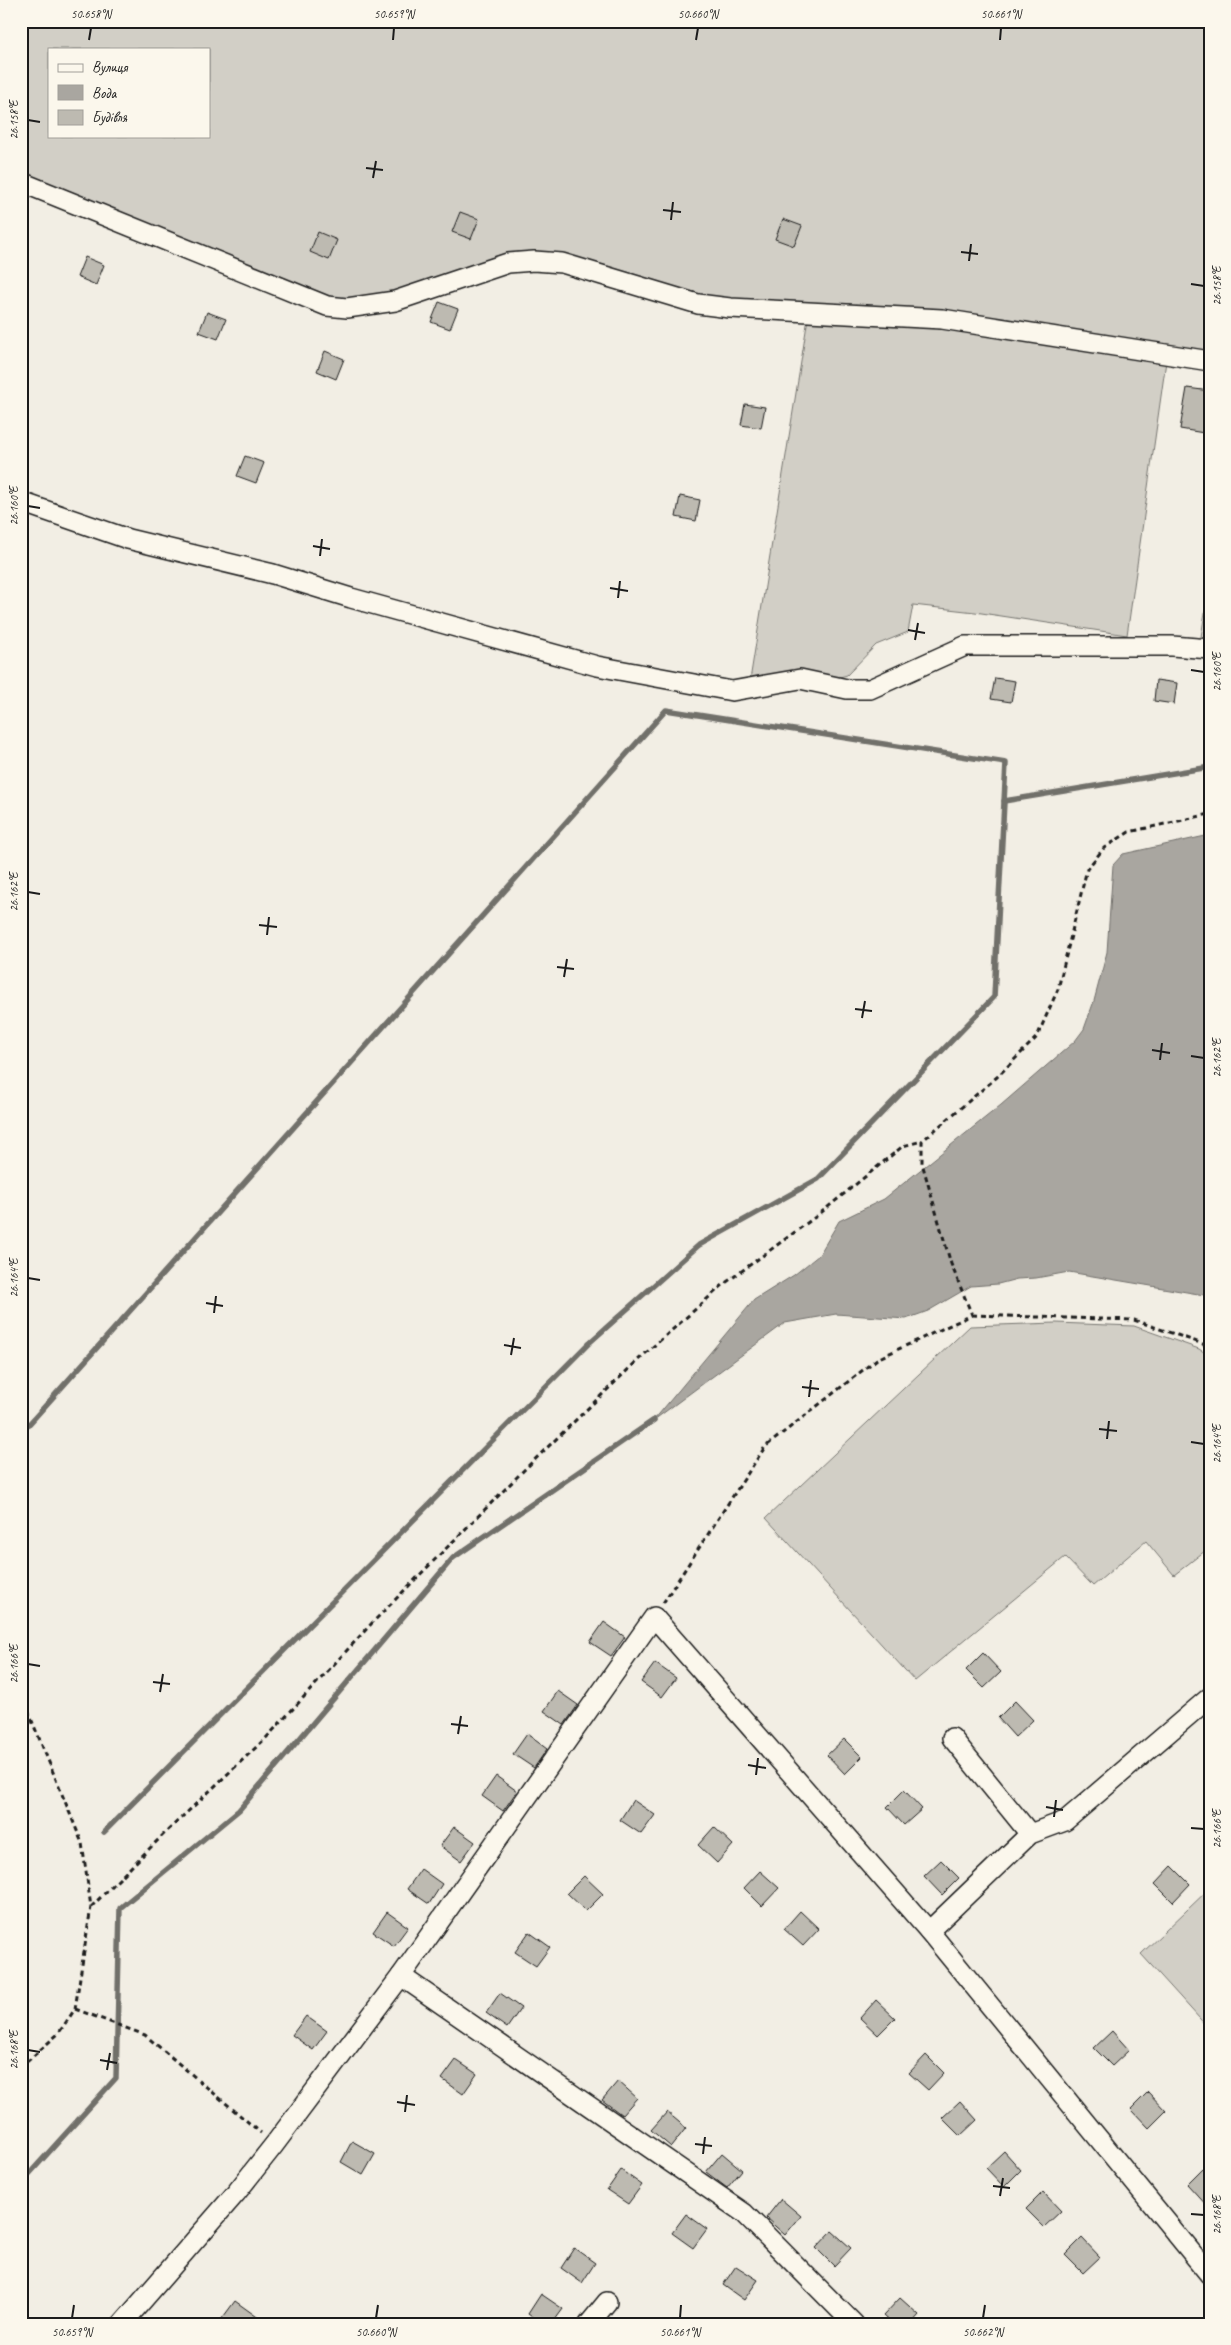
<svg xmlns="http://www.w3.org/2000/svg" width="1231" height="2345" viewBox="0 0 1231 2345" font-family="Caveat,sans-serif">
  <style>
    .garden { fill: #d2cfc6; stroke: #777671; fill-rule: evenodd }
    .water { fill: #a9a6a0; stroke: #716f6b }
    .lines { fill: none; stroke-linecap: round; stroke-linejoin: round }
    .stream { stroke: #716f6b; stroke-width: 5.5 }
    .building { fill: #bdbab1; stroke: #1c1c1c }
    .minor-casing { stroke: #1c1c1c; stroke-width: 22 }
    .path { stroke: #1c1c1c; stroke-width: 3; stroke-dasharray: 5 4; stroke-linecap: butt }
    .minor { stroke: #fbf7ec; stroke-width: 19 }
    .ticks { fill: none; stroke: #1c1c1c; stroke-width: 2 }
    .neatline { fill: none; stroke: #1c1c1c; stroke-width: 2 }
    .ticks-label { font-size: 12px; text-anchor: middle; fill: #1c1c1c }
  </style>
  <rect width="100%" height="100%" fill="#f2eee4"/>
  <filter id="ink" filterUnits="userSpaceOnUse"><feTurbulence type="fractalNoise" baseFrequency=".02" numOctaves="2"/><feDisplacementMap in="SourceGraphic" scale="10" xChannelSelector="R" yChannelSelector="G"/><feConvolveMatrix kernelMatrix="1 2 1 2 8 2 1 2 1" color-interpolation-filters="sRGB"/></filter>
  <g filter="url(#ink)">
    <g class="garden">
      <path d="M21,21H1210V361L942,319L730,308L534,261L347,308L21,182ZM49,49H209V136H49Z"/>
      <polygon points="808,318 939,324 1166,361 1127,635 975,612 913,605 908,632 876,645 847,675 807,686 750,680"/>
      <polygon points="1210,582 1210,643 1200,643"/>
      <polygon points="1056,1323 1134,1326 1199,1349 1210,1356 1210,1547 1174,1575 1146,1541 1093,1586 1065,1557 915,1681 766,1518 970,1326"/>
      <polygon points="1210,1888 1210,2030 1141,1954"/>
    </g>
    <polygon class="water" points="1210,835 1210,1296 1069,1272 1036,1278 1017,1279 998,1284 971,1286 928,1311 906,1319 836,1314 785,1323 654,1420 754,1300 794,1275 819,1255 839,1221 884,1199 1001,1105 1075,1041 1084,1029 1094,1001 1107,952 1113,865 1123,854"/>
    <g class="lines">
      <g class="stream">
        <polyline points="1004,801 1210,767"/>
        <polyline points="21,1433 666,710 1006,763 994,997 818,1179 699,1245 589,1343 104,1832"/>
        <polyline points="21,2183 116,2078 120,1908 239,1810 453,1558 654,1420"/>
      </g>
    </g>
    <g class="building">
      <polygon points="460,212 479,219 471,239 452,232"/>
      <polygon points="783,219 802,226 794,246 775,239"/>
      <polygon points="318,232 337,240 329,260 310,252"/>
      <polygon points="85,257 104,265 96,285 77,277"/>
      <polygon points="439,302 458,309 450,329 431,322"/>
      <polygon points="207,312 226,319 218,339 199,332"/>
      <polygon points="325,351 344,359 336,379 317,371"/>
      <polygon points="1187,388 1210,391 1210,434 1180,429"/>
      <polygon points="745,404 765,407 761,428 741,425"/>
      <polygon points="245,456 264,463 256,483 237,476"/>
      <polygon points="680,496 700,500 696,521 676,517"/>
      <polygon points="995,678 1015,681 1011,702 991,699"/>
      <polygon points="1156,680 1177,683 1174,704 1154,701"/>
      <polygon points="604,1622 625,1637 611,1656 590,1642"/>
      <polygon points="983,1653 1001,1672 984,1688 966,1670"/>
      <polygon points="655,1663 676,1678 662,1697 641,1682"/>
      <polygon points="558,1691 578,1705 564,1725 544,1711"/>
      <polygon points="1015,1701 1033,1720 1015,1737 998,1718"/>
      <polygon points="527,1734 547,1749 534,1768 513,1754"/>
      <polygon points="844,1739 862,1757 845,1774 827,1755"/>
      <polygon points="496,1776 517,1791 503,1811 482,1796"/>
      <polygon points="904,1790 922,1809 904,1825 887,1807"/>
      <polygon points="633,1800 655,1815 641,1834 620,1820"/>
      <polygon points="454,1827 475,1842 461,1861 440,1846"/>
      <polygon points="714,1827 733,1845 717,1863 698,1845"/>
      <polygon points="941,1860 959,1878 942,1895 924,1876"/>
      <polygon points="1172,1866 1190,1884 1173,1902 1155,1884"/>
      <polygon points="421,1869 442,1884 429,1904 407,1889"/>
      <polygon points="760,1871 779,1888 762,1906 744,1888"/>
      <polygon points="584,1876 603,1894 586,1911 567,1893"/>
      <polygon points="800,1911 819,1929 803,1946 784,1929"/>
      <polygon points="387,1912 408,1927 394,1946 373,1932"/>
      <polygon points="529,1932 550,1947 536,1966 515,1952"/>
      <polygon points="500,1993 521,2008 507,2028 486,2013"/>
      <polygon points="876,2000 895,2018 878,2035 860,2018"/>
      <polygon points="306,2016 327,2031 313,2050 292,2035"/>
      <polygon points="1112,2031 1129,2050 1112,2066 1094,2048"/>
      <polygon points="926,2055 944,2073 928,2090 909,2073"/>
      <polygon points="456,2060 477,2074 463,2094 442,2079"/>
      <polygon points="618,2081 637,2098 622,2115 602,2100"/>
      <polygon points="1148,2092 1166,2111 1149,2128 1131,2109"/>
      <polygon points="960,2101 977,2120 960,2136 942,2118"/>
      <polygon points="667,2112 686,2128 671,2147 651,2130"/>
      <polygon points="352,2141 375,2154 363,2175 341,2162"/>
      <polygon points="1004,2151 1021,2170 1004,2187 986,2168"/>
      <polygon points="722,2153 742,2170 727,2188 706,2172"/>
      <polygon points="1210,2161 1210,2209 1187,2184"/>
      <polygon points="621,2170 642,2185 628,2204 607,2190"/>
      <polygon points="1043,2192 1061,2211 1044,2227 1026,2209"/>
      <polygon points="781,2199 801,2216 785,2235 766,2218"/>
      <polygon points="686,2214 707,2229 693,2248 672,2233"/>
      <polygon points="832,2231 851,2248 834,2266 816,2248"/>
      <polygon points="1082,2238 1100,2257 1083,2273 1065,2255"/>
      <polygon points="574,2248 595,2263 582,2283 561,2268"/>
      <polygon points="736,2266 758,2280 744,2300 723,2285"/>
      <polygon points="541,2294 563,2309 552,2324 542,2324 528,2314"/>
      <polygon points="900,2298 919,2315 911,2324 892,2324 883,2316"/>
      <polygon points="235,2301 267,2324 218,2324"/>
    </g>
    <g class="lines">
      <g class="minor-casing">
        <g id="minor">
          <polyline points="21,182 327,306 347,308 395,301 508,263 534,261 562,263 698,304 730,308 942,319 1210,361"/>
          <polyline points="21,502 128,539 273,574 351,598 597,666 732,691 800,679 847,689 870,689 965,646 1172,646 1210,649"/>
          <polyline points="952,1738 1030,1834"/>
          <polyline points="929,1931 1030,1834 1065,1821 1210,1697"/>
          <polyline points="401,1976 744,2213 854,2324"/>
          <polyline points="122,2324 236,2193 274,2145 401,1976 654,1617 929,1931 1210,2275"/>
          <polyline points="589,2324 607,2302"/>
        </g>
      </g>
      <g class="path">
        <polyline points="972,1315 1134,1320 1203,1344 1210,1349"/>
        <polyline points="663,1603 765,1447 877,1359 972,1315 951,1264 922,1163 922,1141 997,1077 1037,1037 1058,989 1087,869 1104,848 1129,832 1210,814"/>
        <polyline points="21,1694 82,1843 91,1907 75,2009 58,2034 21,2067"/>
        <polyline points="91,1907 164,1834 267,1737 373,1622 524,1470 638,1360 724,1284 818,1215 903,1146 922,1141"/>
        <polyline points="75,2009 145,2035 261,2133"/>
      </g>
      <use href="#minor" class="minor"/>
    </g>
  </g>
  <path class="ticks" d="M89,40L91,28M393,40L394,28M696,40L698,28M1000,40L1001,28M28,120L40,122M366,168L383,170M373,178L376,161M663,210L681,212M671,220L673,202M961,252L978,254M969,261L971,244M1191,284L1204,286M28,506L40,508M313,546L330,549M320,556L322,539M610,588L628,591M618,598L620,581M908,630L925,633M915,640L918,623M1191,670L1204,672M28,892L40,894M259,925L277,927M267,935L269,917M557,967L574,969M564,977L567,959M855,1009L872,1011M862,1018L865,1001M1152,1050L1170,1053M1191,1056L1204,1058M1160,1060L1162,1043M28,1278L40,1280M206,1303L223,1306M214,1313L216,1296M504,1345L521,1348M511,1355L514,1338M802,1387L819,1389M809,1397L811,1380M1099,1429L1117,1431M1107,1439L1109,1421M1191,1442L1204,1444M28,1664L40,1666M153,1682L170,1684M160,1692L163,1674M451,1724L468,1726M458,1734L461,1716M748,1765L766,1768M756,1775L758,1758M1046,1807L1063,1810M1054,1817L1056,1800M1191,1828L1204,1829M28,2050L40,2052M100,2060L117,2063M107,2070L110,2053M397,2102L415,2105M405,2112L407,2095M695,2144L712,2146M703,2154L705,2137M993,2186L1010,2188M1000,2196L1003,2178M1191,2214L1204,2215M72,2318L74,2305M376,2318L378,2305M680,2318L681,2305M983,2318L985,2305"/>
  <rect width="1231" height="2345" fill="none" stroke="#fbf7ec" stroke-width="55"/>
  <rect x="48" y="48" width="162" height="90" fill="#fbf7ec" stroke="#a29f99"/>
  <rect x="58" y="64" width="25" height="8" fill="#fbf7ec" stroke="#a29f99"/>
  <text x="92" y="72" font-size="15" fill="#1c1c1c">Вулиця</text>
  <rect x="58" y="85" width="25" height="15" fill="#a9a6a0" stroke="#a29f99"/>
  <text x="92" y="98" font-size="15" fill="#1c1c1c">Вода</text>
  <rect x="58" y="110" width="25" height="15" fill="#bdbab1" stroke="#a29f99"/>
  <text x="92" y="122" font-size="15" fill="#1c1c1c">Будівля</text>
  <rect x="28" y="28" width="1176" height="2290" class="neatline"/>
  <g class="ticks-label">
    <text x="91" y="18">50.658°N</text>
    <text x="394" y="18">50.659°N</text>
    <text x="698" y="18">50.660°N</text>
    <text x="1001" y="18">50.661°N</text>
    <text transform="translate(14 120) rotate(-90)" y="4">26.158°E</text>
    <text transform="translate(1217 286) rotate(-90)" y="4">26.158°E</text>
    <text transform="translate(14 506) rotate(-90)" y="4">26.160°E</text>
    <text transform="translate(1217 672) rotate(-90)" y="4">26.160°E</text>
    <text transform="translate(14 892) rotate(-90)" y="4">26.162°E</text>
    <text transform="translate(1217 1058) rotate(-90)" y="4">26.162°E</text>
    <text transform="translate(14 1278) rotate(-90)" y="4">26.164°E</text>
    <text transform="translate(1217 1444) rotate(-90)" y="4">26.164°E</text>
    <text transform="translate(14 1664) rotate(-90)" y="4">26.166°E</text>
    <text transform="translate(1217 1829) rotate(-90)" y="4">26.166°E</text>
    <text transform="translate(14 2050) rotate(-90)" y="4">26.168°E</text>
    <text transform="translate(1217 2215) rotate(-90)" y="4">26.168°E</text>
    <text x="72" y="2336">50.659°N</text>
    <text x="376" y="2336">50.660°N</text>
    <text x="680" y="2336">50.661°N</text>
    <text x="983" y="2336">50.662°N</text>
  </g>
</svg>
